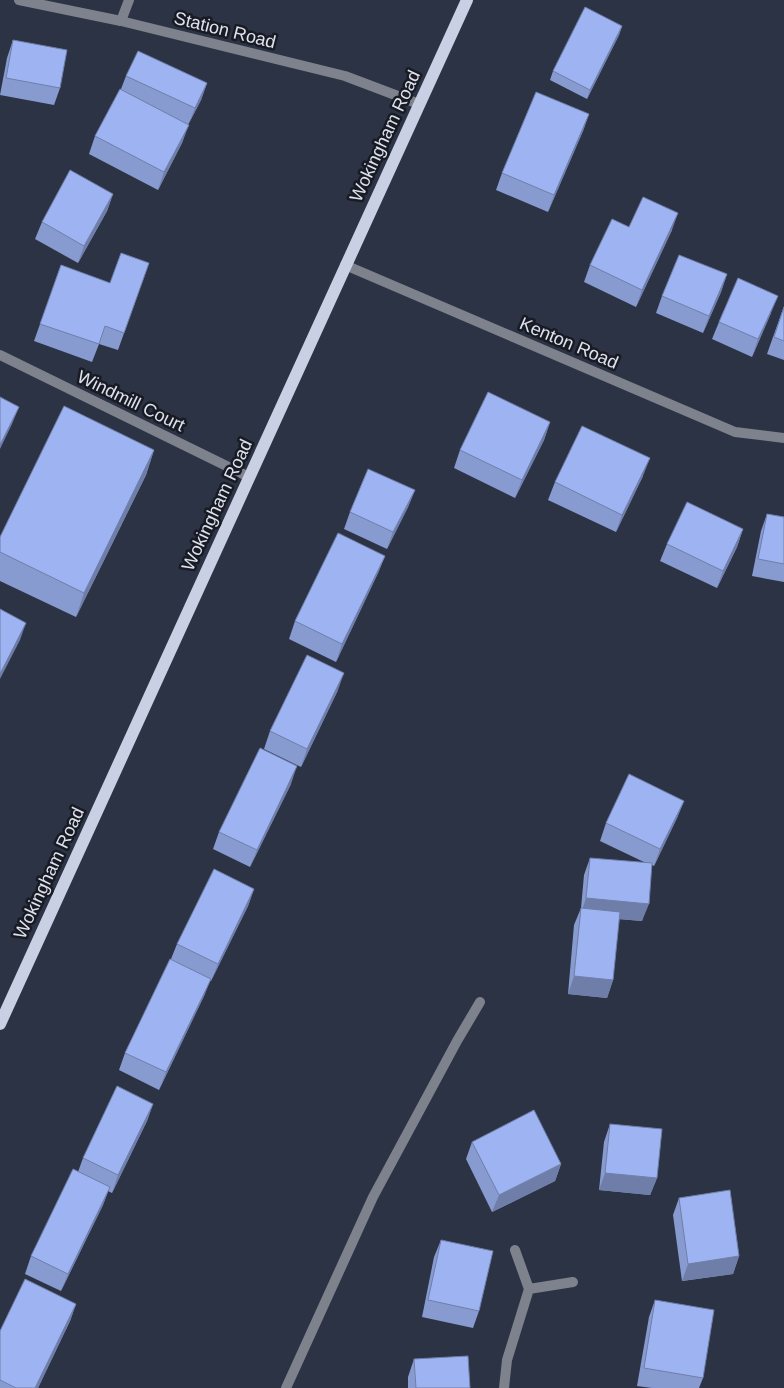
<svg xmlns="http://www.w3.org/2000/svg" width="784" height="1388" viewBox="0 0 784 1388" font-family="Arial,sans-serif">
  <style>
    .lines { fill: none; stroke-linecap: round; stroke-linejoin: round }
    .minor { stroke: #7e828c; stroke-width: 10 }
    .primary { stroke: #c9d0e4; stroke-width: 12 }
    .wall { fill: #889bd0 }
    .shaded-wall { fill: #6f7ea9 }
    .building { fill: #9eb4f2; stroke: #6f7ea9 }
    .labels { text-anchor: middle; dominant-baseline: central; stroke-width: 5; stroke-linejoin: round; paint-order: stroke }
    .street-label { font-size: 18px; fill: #dee2ee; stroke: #181b23 }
  </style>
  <rect width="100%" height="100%" fill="#2c3345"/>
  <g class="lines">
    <g class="minor">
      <polyline points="19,0 121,21 345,76 419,104"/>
      <polyline points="121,21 129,0"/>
      <polyline points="345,265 735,432 784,438"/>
      <polyline points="0,355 249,477"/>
      <polyline points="515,1250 529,1289"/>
      <polyline points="286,1388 373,1197 457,1041 480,1002"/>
      <polyline points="504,1388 507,1360 529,1289 573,1282"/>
    </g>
    <polyline class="primary" points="0,1024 467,0"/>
  </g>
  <g class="wall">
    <polygon points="622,26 619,35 587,99 550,80 553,71"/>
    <polygon points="13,40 60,88 54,105 0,95 7,58"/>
    <polygon points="126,76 207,83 201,100 188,125 182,143 158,190 89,154 95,136 121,89"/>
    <polygon points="589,114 583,131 548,212 496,190 502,173"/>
    <polygon points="113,194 107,211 78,263 35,239 42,222"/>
    <polygon points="629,227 672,230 636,307 584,282 590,265"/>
    <polygon points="149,263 118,350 99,344 92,362 34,341 61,265 110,283"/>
    <polygon points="727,274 721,292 703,333 656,313 662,296"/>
    <polygon points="784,306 784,360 767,354"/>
    <polygon points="771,313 752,357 712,339 719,322"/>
    <polygon points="550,422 544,440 515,498 454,468 460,450"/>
    <polygon points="154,450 146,475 76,617 0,581 0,537"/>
    <polygon points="643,476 616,532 548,500 555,482"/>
    <polygon points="415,490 408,507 387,549 344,529 350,512"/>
    <polygon points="767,514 784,517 784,582 752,576 761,531"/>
    <polygon points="743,529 737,547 717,588 660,561 667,544"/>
    <polygon points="385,556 378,573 336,662 289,639 295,621"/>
    <polygon points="338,690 301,767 264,749 270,731"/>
    <polygon points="291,784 250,867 213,849 219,832"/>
    <polygon points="684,801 677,818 654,866 652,865 642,921 619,919 613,980 607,998 568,994 574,925 581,908 584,875 590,858 646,863 600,841 606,823"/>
    <polygon points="254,889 248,906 211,981 210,980 204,996 159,1090 119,1070 125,1053 171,959 177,944"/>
    <polygon points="153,1104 147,1121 112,1193 108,1191 103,1205 61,1291 25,1274 31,1256 78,1172 83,1158"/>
    <polygon points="610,1124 657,1178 650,1195 599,1190 604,1142"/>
    <polygon points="472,1142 561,1164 555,1181 492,1212 466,1159"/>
    <polygon points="679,1198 739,1256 733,1274 682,1281 673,1215"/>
    <polygon points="441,1240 479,1311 473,1328 422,1317 434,1257"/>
    <polygon points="655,1300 703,1378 699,1388 652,1388 637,1386 649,1317"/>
    <polygon points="76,1304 70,1321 38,1388 0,1388 0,1331"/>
    <polygon points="414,1359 470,1388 408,1388 408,1377"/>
  </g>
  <g class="shaded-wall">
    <polygon points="622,26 619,35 587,99 590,90"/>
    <polygon points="207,83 201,100 188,125 195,108"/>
    <polygon points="589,114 583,131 548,212 554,195"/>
    <polygon points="189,125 182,143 158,190 164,172"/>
    <polygon points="113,194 107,211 78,263 84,246"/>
    <polygon points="678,213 672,230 636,307 642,290"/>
    <polygon points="727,274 721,292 703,333 709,316"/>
    <polygon points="778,296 771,313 752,357 758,339"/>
    <polygon points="19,407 12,424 0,449 0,445"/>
    <polygon points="550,422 544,440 515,498 522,480"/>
    <polygon points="154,450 146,475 76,617 84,593"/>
    <polygon points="650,458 643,476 616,532 622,515"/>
    <polygon points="415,490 408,507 387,549 393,532"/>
    <polygon points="743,529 737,547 717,588 723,571"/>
    <polygon points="385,556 378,573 336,662 342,644"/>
    <polygon points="26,623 20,640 0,679 0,674"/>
    <polygon points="344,673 338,690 301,767 307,749"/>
    <polygon points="297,766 291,784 250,867 257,850"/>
    <polygon points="684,801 677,818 654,866 660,849"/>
    <polygon points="254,889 248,906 211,981 218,964"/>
    <polygon points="586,898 649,904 642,921 580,916"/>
    <polygon points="574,976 613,980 607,998 568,994"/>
    <polygon points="211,979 204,996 159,1090 166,1072"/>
    <polygon points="153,1104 147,1121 112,1193 118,1175"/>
    <polygon points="561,1164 555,1181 492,1212 499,1195"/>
    <polygon points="605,1173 657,1178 650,1195 599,1190"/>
    <polygon points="110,1187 103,1205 61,1291 68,1274"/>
    <polygon points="739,1256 733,1274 682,1281 688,1264"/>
    <polygon points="76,1304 70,1321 38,1388 35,1388"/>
  </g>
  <g class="building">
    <polygon points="585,7 622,26 590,90 553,71"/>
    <polygon points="13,40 67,50 60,88 6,78"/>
    <polygon points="138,51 207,83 195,108 126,76"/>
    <polygon points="120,89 189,125 164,172 95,136"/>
    <polygon points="536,92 589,114 554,195 502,173"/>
    <polygon points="70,170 113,194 84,246 42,222"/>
    <polygon points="643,197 678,213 642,290 590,265 612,219 629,227"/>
    <polygon points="121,253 149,263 124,333 105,326 99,344 40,324 61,265 110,283"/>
    <polygon points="679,255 727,274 709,316 662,296"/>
    <polygon points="738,278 778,296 758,339 719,322"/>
    <polygon points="784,307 784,341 774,337"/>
    <polygon points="488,392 550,422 522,480 460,450"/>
    <polygon points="0,397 19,407 0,445"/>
    <polygon points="64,406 154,450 84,593 0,552 0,537"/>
    <polygon points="582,426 650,458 622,515 555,482"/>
    <polygon points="368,469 415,490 393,532 350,512"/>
    <polygon points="687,502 743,529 723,571 667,544"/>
    <polygon points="767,514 784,517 784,564 758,559"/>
    <polygon points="338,533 385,556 342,644 295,621"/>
    <polygon points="0,609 26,623 0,674"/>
    <polygon points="307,655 344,673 307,749 270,731"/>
    <polygon points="260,748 297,766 257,850 219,832"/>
    <polygon points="629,774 684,801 660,849 606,823"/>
    <polygon points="590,858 652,863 649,904 586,898"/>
    <polygon points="214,869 254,889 218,964 177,944"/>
    <polygon points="581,908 620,912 613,980 574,976"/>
    <polygon points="170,959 211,979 166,1072 125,1053"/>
    <polygon points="117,1086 153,1104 118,1175 83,1158"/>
    <polygon points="534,1110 561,1164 499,1195 472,1142"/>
    <polygon points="610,1124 662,1129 657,1178 605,1173"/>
    <polygon points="73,1169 110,1187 68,1274 31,1256"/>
    <polygon points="730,1190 739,1256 688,1264 679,1198"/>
    <polygon points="441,1240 493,1251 479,1311 428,1300"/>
    <polygon points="25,1279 76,1304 35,1388 16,1388 0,1380 0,1331"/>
    <polygon points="655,1300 714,1310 703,1378 644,1368"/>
    <polygon points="468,1356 470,1388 416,1388 414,1359"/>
  </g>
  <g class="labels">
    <g class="street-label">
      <text transform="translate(225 30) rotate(14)">Station Road</text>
      <text transform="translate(385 136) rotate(-65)">Wokingham Road</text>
      <text transform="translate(569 343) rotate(23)">Kenton Road</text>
      <text transform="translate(131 401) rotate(26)">Windmill Court</text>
      <text transform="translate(217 505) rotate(-65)">Wokingham Road</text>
      <text transform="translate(49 873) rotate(-65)">Wokingham Road</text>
    </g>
  </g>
</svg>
